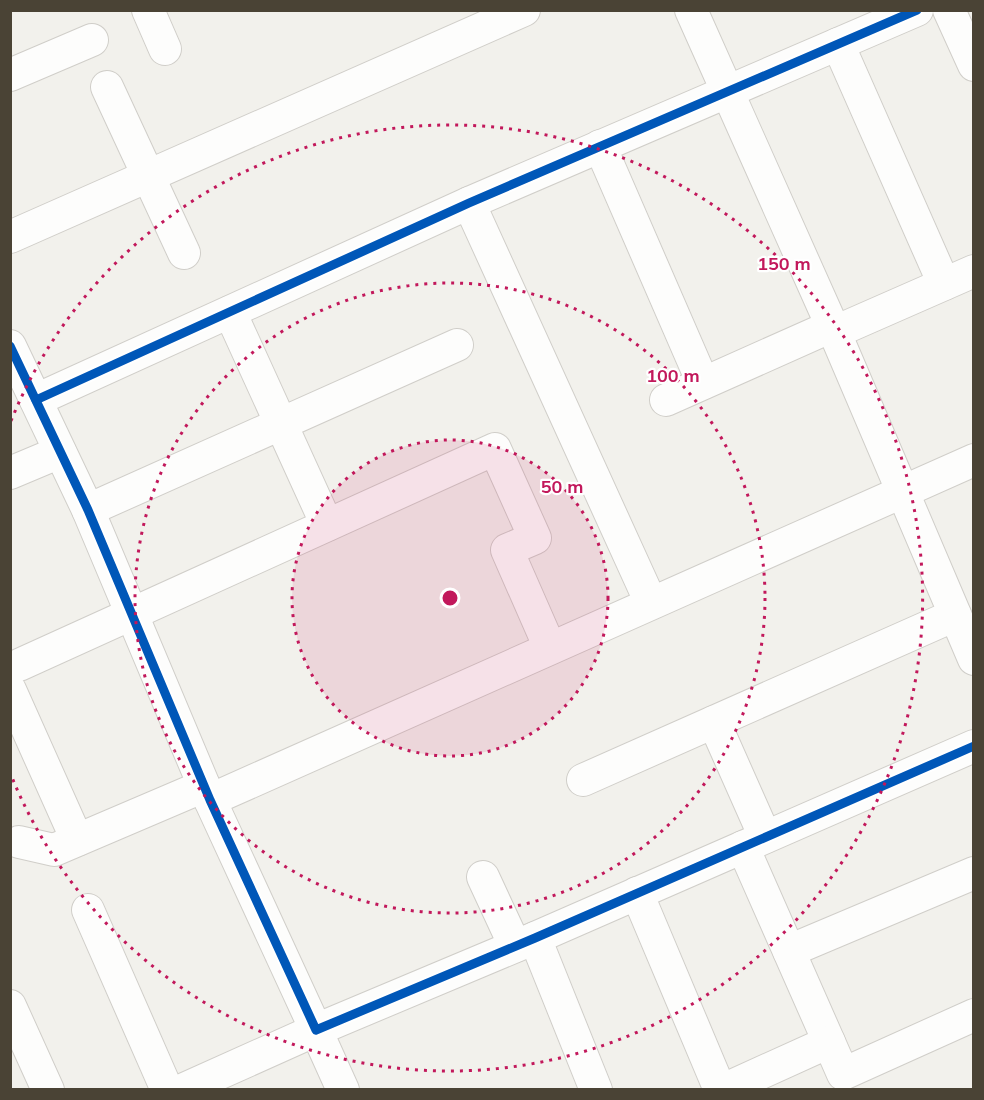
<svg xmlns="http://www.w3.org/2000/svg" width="984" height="1100" viewBox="0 0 984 1100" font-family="Mulish,sans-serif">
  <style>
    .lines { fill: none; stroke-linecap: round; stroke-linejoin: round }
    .minor-casing { stroke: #d0cec9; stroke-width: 34 }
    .minor { stroke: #fdfdfc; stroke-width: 32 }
    .cycleway-casing { stroke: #fff; stroke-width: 13 }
    .cycleway { stroke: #0057b8; stroke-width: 9 }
    .ring { fill: none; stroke: #c2185b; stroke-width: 3; stroke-dasharray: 3 6 }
    .centre { fill: #c2185b; stroke: #fff; stroke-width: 3 }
    .ring-label { font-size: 18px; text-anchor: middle; font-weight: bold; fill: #c2185b; stroke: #fff; stroke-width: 4.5; stroke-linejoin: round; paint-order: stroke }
  </style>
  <rect width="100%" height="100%" fill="#f2f1ec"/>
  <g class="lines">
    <g class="minor-casing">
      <g id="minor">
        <polyline points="148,10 165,49"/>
        <polyline points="691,10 832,326 974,659"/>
        <polyline points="949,10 974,65"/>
        <polyline points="838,44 944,284"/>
        <polyline points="10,75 92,40"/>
        <polyline points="107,87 184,253"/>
        <polyline points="600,146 703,383"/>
        <polyline points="469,203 651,603"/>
        <polyline points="10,237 524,10"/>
        <polyline points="230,312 327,525"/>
        <polyline points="835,332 974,271"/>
        <polyline points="10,346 88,510 210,800 316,1030 535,938 974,746"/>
        <polyline points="36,400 469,203 917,10"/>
        <polyline points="666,400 832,326"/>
        <polyline points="10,473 60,452"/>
        <polyline points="88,510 457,345"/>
        <polyline points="19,665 495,449 535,538 507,550 550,648"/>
        <polyline points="10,690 77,840"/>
        <polyline points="714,722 765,837"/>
        <polyline points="583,780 955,615"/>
        <polyline points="210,800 974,460"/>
        <polyline points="19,842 54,850 204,786"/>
        <polyline points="743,847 829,1042"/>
        <polyline points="483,877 515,946"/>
        <polyline points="637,893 720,1090"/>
        <polyline points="88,910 167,1090"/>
        <polyline points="535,938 596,1090"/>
        <polyline points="789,951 974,873"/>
        <polyline points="10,1006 48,1090"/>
        <polyline points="182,1090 316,1030 343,1090"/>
        <polyline points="723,1090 829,1042 843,1074 974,1015"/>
      </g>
    </g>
    <use href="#minor" class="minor"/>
    <g class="cycleway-casing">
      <g id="cycleway">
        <polyline points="10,346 88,510 210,800 316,1030 535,938 974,746"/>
        <polyline points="36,400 469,203 917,10"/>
      </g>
    </g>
    <use href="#cycleway" class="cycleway"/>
  </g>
  <circle cx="450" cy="598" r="158" fill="#c2185b" fill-opacity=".12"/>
  <g class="ring">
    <circle cx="450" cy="598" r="158"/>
    <circle cx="450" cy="598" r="315"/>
    <path d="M11 421A473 473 0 1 1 11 775"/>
  </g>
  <circle cx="450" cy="598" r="9" class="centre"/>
  <g class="ring-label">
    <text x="784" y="270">150 m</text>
    <text x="673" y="382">100 m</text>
    <text x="562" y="493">50 m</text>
  </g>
  <rect width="984" height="1100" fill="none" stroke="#4a4335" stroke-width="24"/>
</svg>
